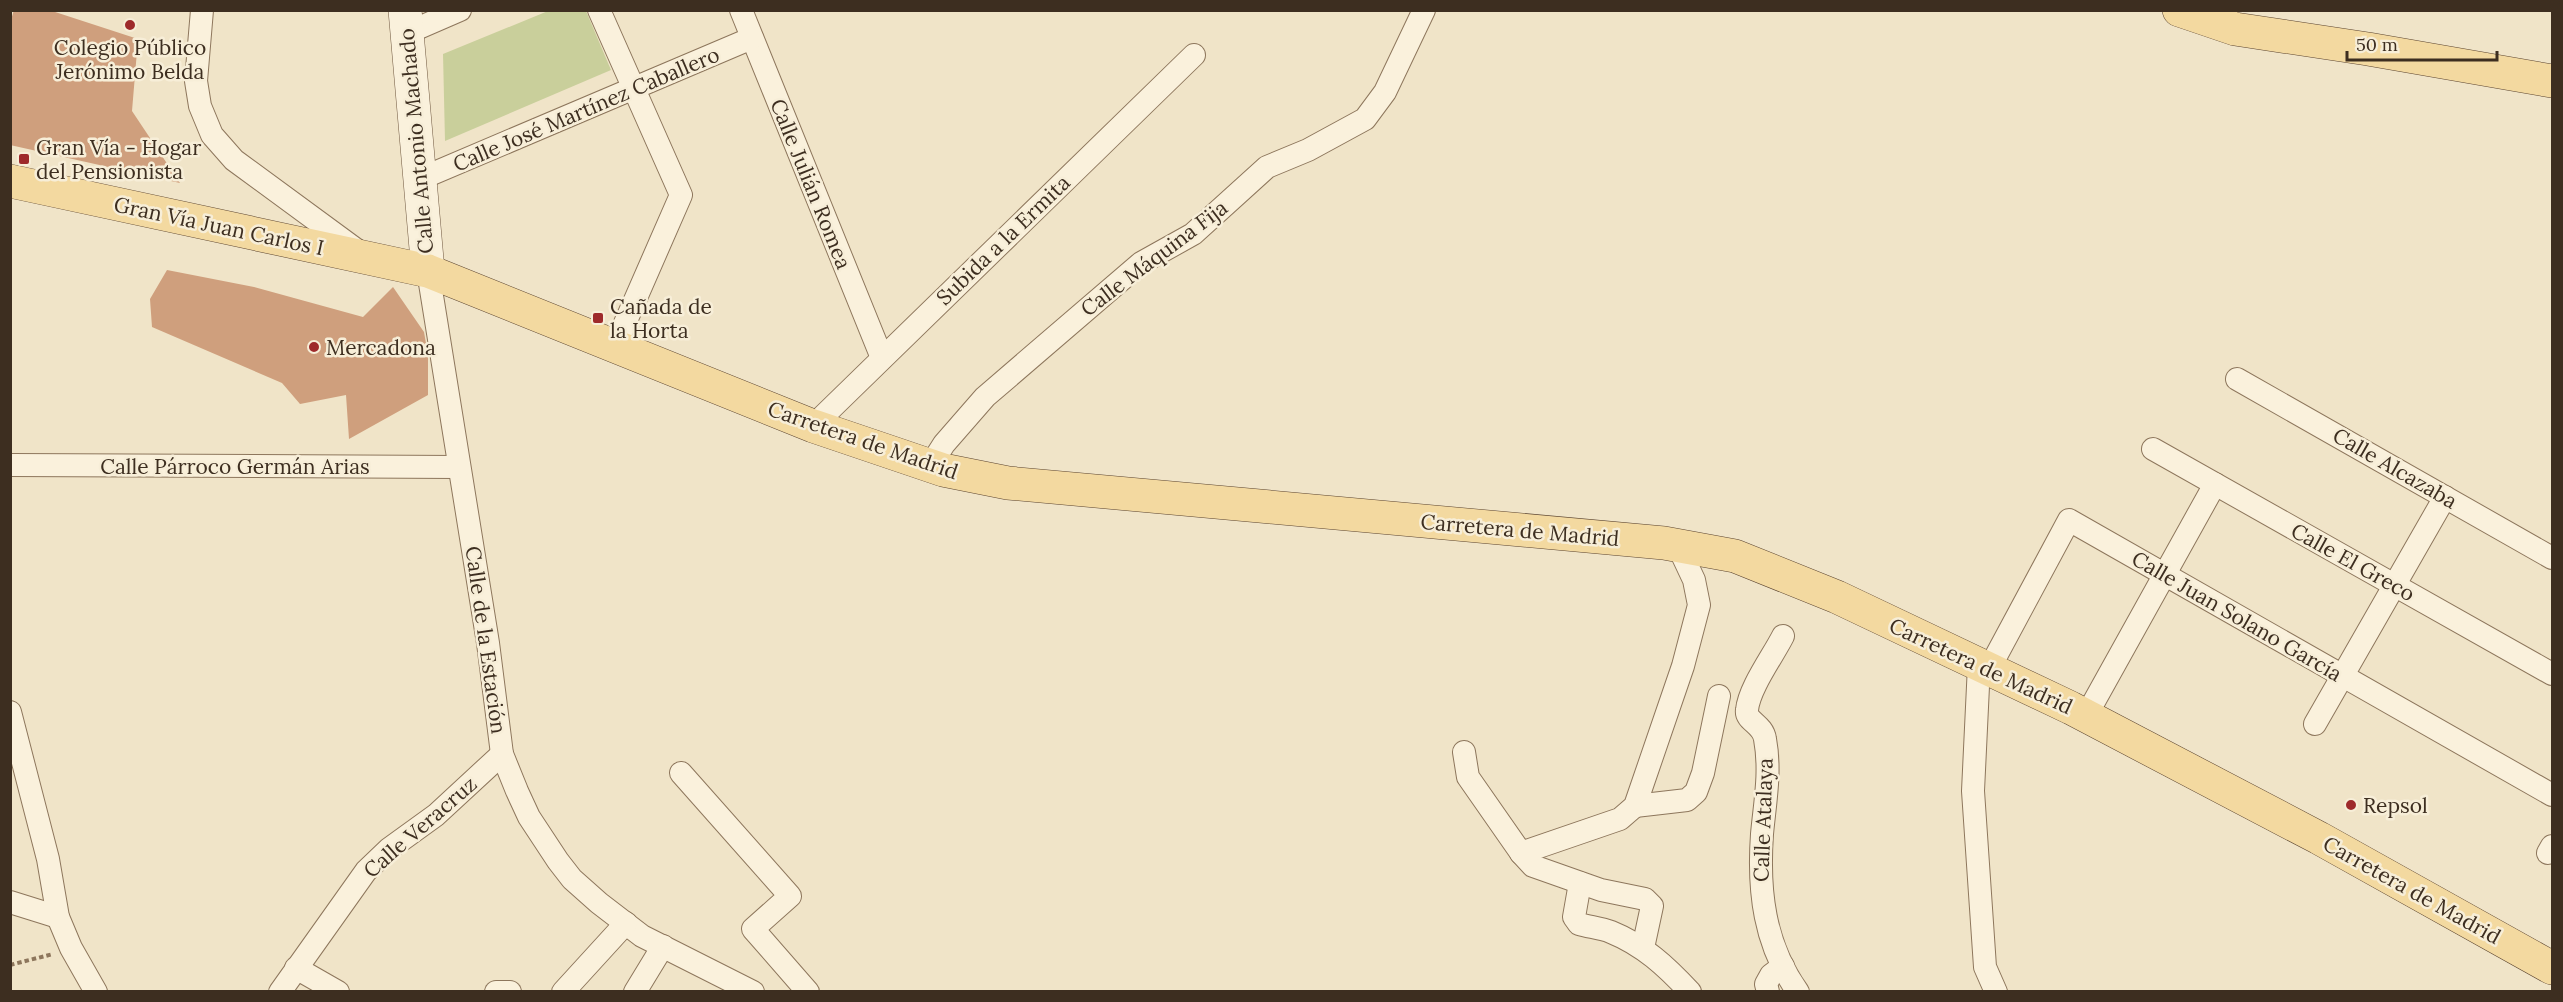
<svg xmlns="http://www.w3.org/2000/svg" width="2563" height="1002" viewBox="0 0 2563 1002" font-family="Lora,serif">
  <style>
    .green { fill: #c9cf9b }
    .building { fill: #cf9f7d }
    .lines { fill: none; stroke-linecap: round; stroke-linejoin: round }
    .minor-casing { stroke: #8d765c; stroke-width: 24 }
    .secondary-casing { stroke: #6f573f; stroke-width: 34 }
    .primary-casing { stroke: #5b4430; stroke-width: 34 }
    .path { stroke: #8d765c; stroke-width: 4; stroke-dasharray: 4.5 3; stroke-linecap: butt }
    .minor { stroke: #faf1dc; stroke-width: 22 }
    .secondary { stroke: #faf1dc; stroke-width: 33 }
    .primary { stroke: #f3d9a0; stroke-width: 33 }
    .poi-dot { fill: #9e2a2b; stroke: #f7eed8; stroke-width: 2 }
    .labels { text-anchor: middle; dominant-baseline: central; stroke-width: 5; stroke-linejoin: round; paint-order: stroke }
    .poi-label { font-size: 21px; fill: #3d2e20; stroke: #f7eed8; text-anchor: start }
    .street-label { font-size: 21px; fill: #3d2e20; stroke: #f7eed8 }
  </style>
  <rect width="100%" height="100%" fill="#f0e4c8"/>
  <polygon class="green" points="548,11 586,11 611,70 445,141 443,54"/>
  <g class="building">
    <polygon points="14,10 49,10 138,39 132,111 180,183 10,145 10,23"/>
    <polygon points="167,270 254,287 363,317 393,287 424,332 428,355 428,395 349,439 346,395 300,404 282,383 152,327 150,299"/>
  </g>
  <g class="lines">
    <g class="minor-casing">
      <g id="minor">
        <polyline points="202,10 196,81 200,106 212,135 234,160 358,251"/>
        <polyline points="599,10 681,195 615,346"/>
        <polyline points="741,10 882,358"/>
        <polyline points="407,33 460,10"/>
        <polyline points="420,179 752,38"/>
        <polyline points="428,271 488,643 502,754 517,791 529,817 558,861 572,879 599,903 642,936 753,992"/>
        <polyline points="2237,379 2552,558"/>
        <polyline points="813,426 1194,55"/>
        <polyline points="2153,449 2552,674"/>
        <polyline points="10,465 459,467"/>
        <polyline points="930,466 944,444 985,397 1141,263 1193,234 1267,167 1308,150 1365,119 1385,92 1424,10"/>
        <path d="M1783,636C1773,656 1749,688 1747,710C1745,721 1763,724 1765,739C1771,771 1765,802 1762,834C1758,891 1764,944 1798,992"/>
        <polyline points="1979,665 1973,791 1985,967 1996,992"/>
        <polyline points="1989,669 2069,520 2552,795"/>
        <polyline points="10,712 48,859 58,917 71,948 96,992"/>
        <polyline points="2086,716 2215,484"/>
        <polyline points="2315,724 2445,497"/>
        <polyline points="1464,752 1468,777 1521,853 1533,866 1601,890 1645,899 1652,906 1643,948"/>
        <polyline points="681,773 790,896 753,929 808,992"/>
        <polyline points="1635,806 1687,800 1696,792 1703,773 1719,696"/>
        <polyline points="1521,853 1620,819 1635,806 1683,666 1699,605 1694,580 1678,546"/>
        <polyline points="2548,853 2552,846"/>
        <path d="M1580,883L1574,917L1579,924C1589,927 1601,928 1611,932C1643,945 1666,966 1690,992"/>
        <polyline points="10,902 58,917"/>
        <polyline points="296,968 338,992"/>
        <polyline points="280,992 366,871 389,849 436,815 502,754"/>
        <polyline points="496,992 510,992"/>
        <polyline points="563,992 626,923"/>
        <polyline points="635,992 663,946"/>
        <polyline points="1768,992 1766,984 1771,975 1783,966"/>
      </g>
    </g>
    <g class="secondary-casing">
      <polyline id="secondary" points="405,10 428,271"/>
    </g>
    <g class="primary-casing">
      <g id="primary">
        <polyline points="2179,10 2235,29 2368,49 2552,81"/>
        <polyline points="10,181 428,271 813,426 943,470 1008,483 1664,543 1735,556 1837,597 2071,708 2319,838 2552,968"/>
      </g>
    </g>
    <polyline class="path" points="10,965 53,954"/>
    <use href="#minor" class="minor"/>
    <use href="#secondary" class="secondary"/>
    <use href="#primary" class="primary"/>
  </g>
  <g class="poi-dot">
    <circle cx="130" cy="25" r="6"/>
    <rect x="18" y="153" width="12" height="12" rx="3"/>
    <rect x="592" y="312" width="12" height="12" rx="3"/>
    <circle cx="314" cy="347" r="6"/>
    <circle cx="2351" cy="805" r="6"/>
  </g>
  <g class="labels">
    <g class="poi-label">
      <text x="130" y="47" text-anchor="middle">Colegio Público<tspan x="130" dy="24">Jerónimo Belda</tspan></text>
      <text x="36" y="147">Gran Vía - Hogar<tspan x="36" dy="24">del Pensionista</tspan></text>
      <text x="610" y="306">Cañada de<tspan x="610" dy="24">la Horta</tspan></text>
      <text x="326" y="347">Mercadona</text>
      <text x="2363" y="805">Repsol</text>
    </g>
    <g class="street-label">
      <text transform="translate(586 109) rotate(-23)">Calle José Martínez Caballero</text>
      <text transform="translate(416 141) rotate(-95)">Calle Antonio Machado</text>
      <text transform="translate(811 184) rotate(68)">Calle Julián Romea</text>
      <text transform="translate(219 226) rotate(12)">Gran Vía Juan Carlos I</text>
      <text transform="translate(1003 240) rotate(-44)">Subida a la Ermita</text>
      <text transform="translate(1154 258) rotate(-37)">Calle Máquina Fija</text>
      <text transform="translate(863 440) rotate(19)">Carretera de Madrid</text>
      <text x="235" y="466">Calle Párroco Germán Arias</text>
      <text transform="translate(2395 468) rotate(30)">Calle Alcazaba</text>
      <text transform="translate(1520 530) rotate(5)">Carretera de Madrid</text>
      <text transform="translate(2353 562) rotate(29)">Calle El Greco</text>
      <text transform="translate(2237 616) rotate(30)">Calle Juan Solano García</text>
      <text transform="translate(486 640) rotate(82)">Calle de la Estación</text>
      <text transform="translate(1981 666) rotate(25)">Carretera de Madrid</text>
      <text transform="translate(1763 820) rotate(-88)">Calle Atalaya</text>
      <text transform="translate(420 827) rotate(-41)">Calle Veracruz</text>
      <text transform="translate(2412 890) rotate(29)">Carretera de Madrid</text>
    </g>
  </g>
  <rect width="2563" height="1002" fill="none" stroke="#3d2e20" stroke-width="24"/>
  <path d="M2347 51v9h150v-9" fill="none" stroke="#3d2e20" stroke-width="3"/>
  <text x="2356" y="51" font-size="18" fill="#3d2e20" stroke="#f7eed8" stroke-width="4.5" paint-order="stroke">50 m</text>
</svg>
